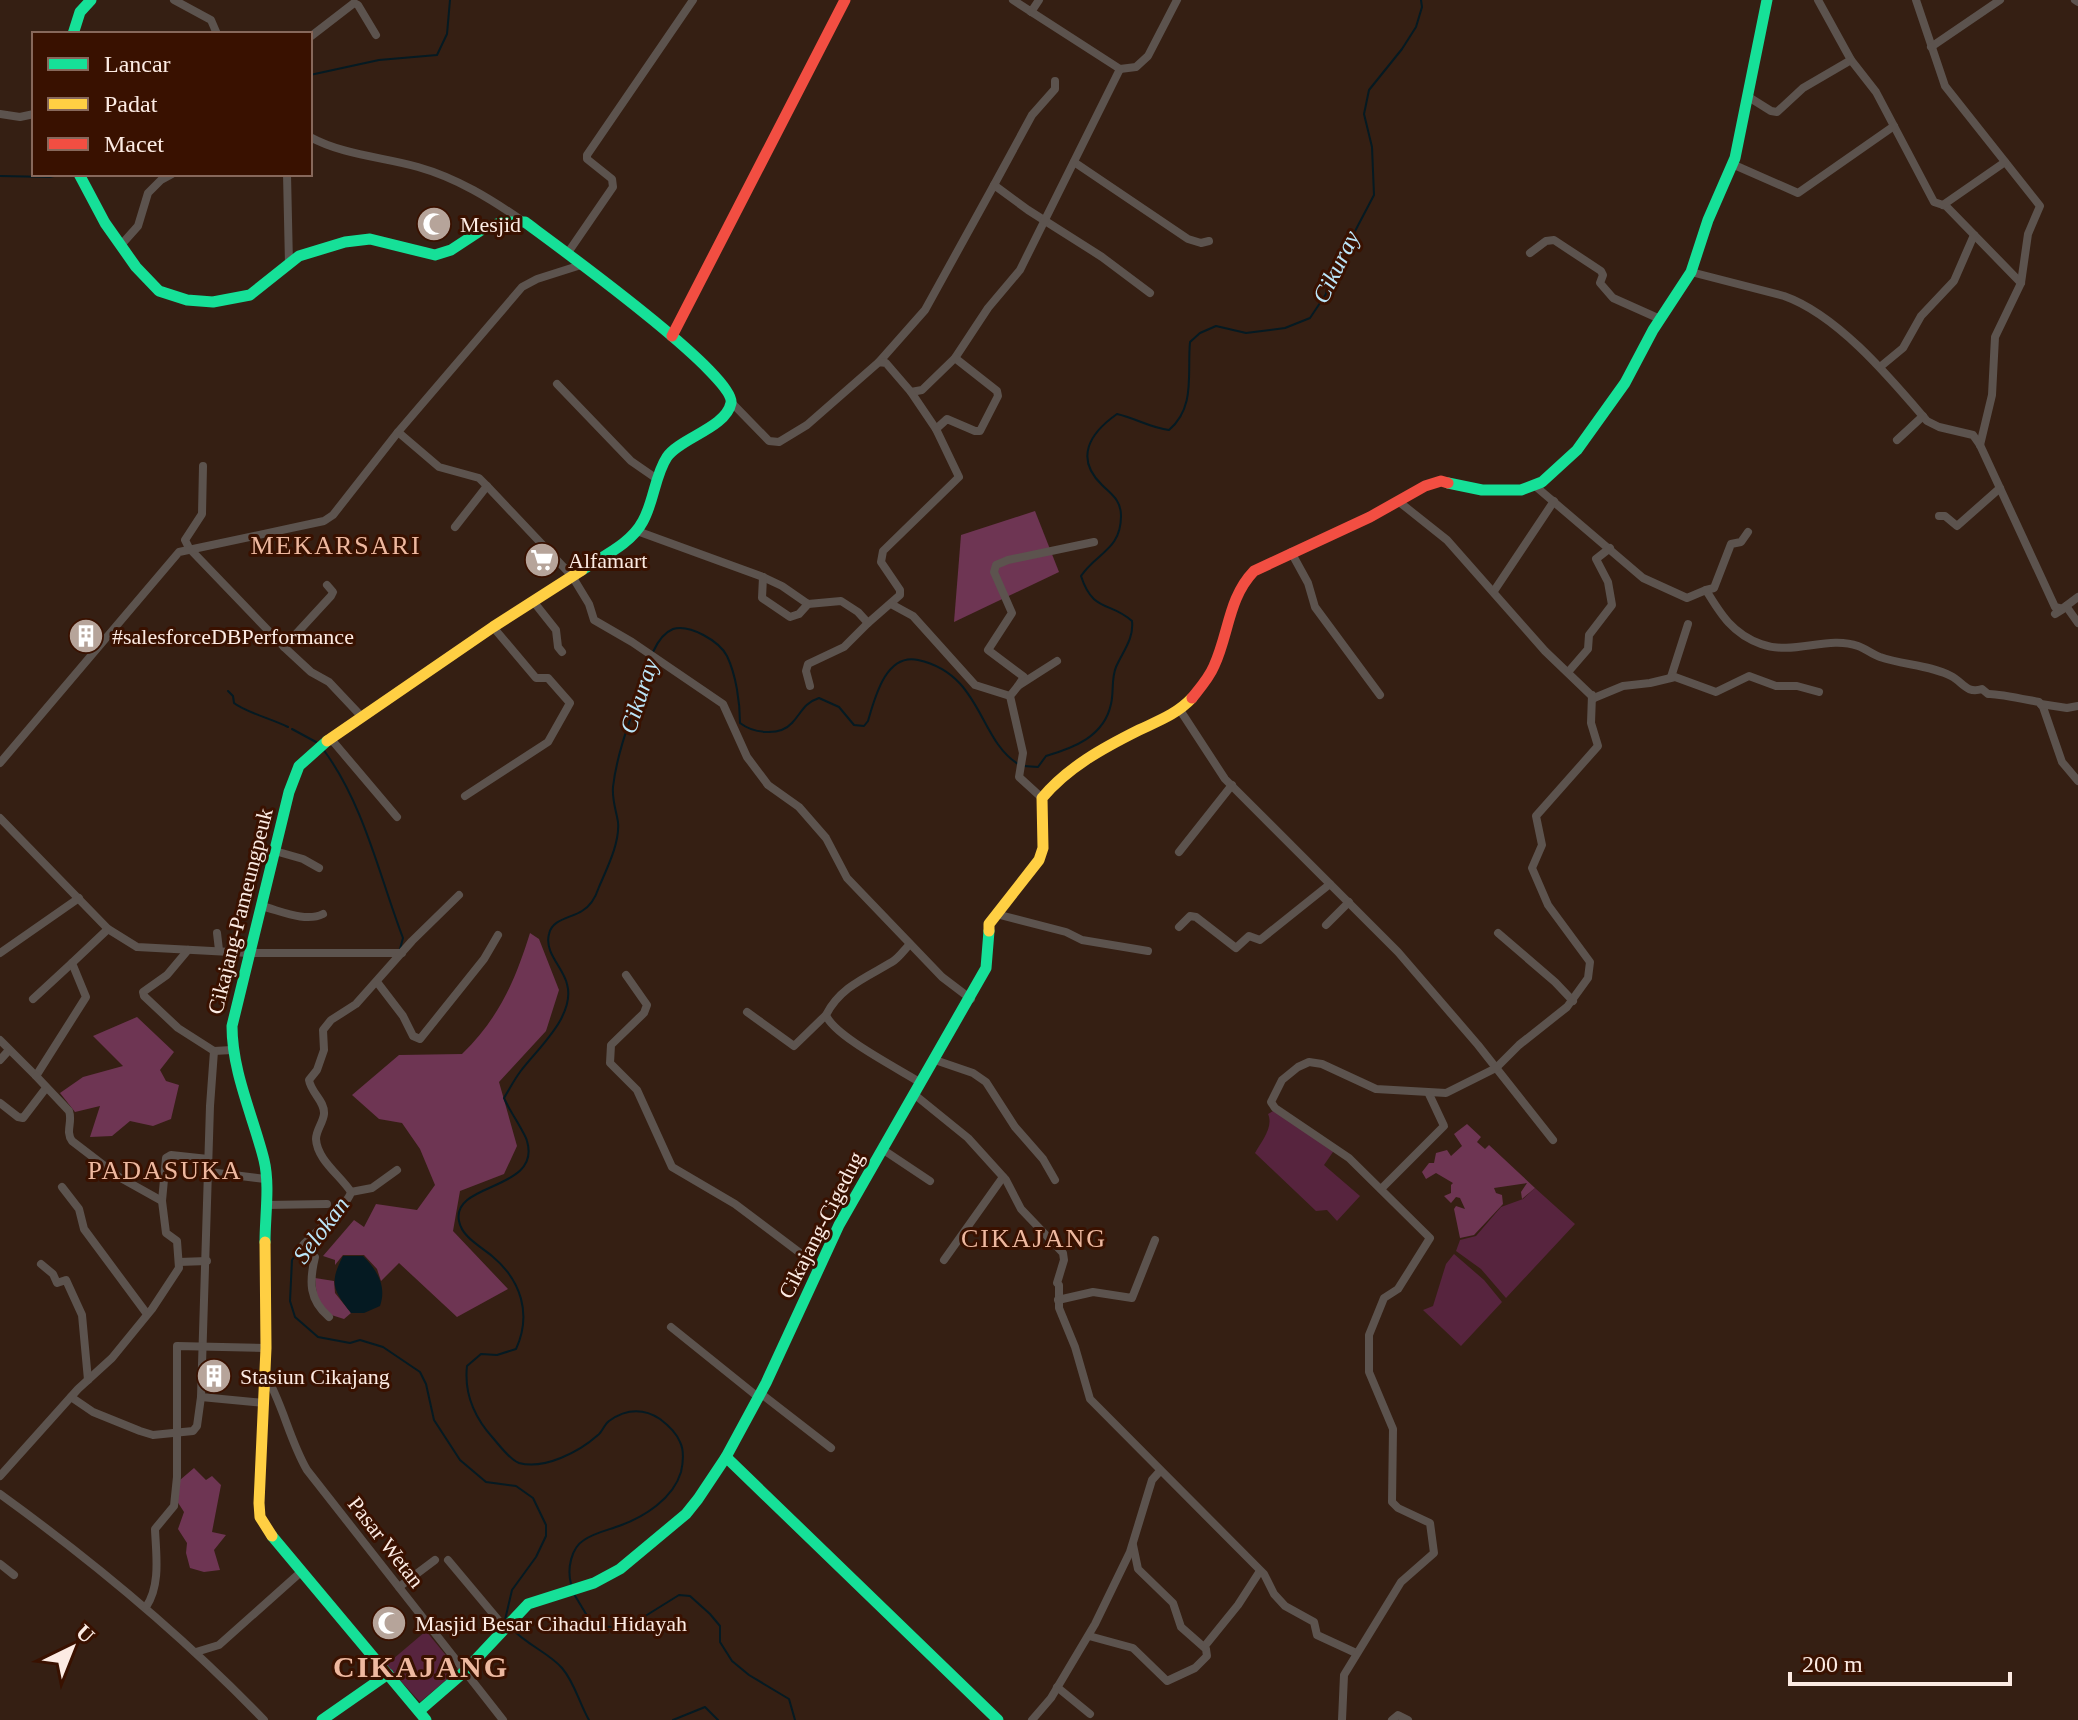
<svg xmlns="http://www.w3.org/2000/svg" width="2078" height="1720" viewBox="0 0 2078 1720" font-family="Georgia,serif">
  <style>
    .green { fill: #57243e }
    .forest { fill: #6e3553 }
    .water { fill: #051a22 }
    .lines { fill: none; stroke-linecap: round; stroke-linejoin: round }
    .stream { stroke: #051a22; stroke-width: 2 }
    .street { stroke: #5c534e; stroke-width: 8 }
    .fast { stroke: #16e098; stroke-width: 11 }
    .slow { stroke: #ffcf43; stroke-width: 11 }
    .jam { stroke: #f24e42; stroke-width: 11 }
    .labels { text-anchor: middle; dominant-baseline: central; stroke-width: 6; stroke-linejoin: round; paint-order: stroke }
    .poi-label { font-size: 22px; fill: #fcebe3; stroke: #391100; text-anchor: start }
    .street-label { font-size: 22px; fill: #fcebe3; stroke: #391100 }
    .water-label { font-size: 24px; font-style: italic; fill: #bce6f9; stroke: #391100 }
    .quarter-label { font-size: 26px; letter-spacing: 2px; fill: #eeb89f; stroke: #391100 }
    .district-label { font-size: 30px; font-weight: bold; letter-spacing: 2px; fill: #eeb89f; stroke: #391100 }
  </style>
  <rect width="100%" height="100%" fill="#351f13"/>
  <g class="green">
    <path d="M1275,1110L1335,1149L1324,1165L1360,1196L1337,1221L1327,1210L1316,1211L1255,1153C1261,1142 1274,1127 1268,1114Z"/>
    <polygon points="1535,1188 1575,1224 1506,1298 1481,1269 1456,1251 1460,1240 1476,1236 1501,1207 1523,1199"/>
    <polygon points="1454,1254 1484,1280 1502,1302 1461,1346 1423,1310 1433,1306 1446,1264"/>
    <polygon points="426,1631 458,1670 420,1702 386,1665"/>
  </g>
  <g class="forest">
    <polygon points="1035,511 1059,572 954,622 961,535"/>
    <path d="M530,933L539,939L559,990L546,1031L499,1082L517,1146L504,1174L460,1191L453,1231L508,1289L457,1317L399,1263L381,1281L377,1269L364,1255H343L335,1265V1260L323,1256L354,1220L364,1227L376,1204L417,1210L435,1185L420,1149L402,1123L379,1119L352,1095L399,1055L462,1054C499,1018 515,981 530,933Z"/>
    <polygon points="137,1017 174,1052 160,1070 166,1081 179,1085 171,1119 153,1126 130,1121 112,1136 90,1137 100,1106 75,1112 60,1093 83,1077 123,1066 93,1036"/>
    <polygon points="1467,1124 1481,1137 1477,1142 1485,1149 1489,1145 1535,1188 1522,1199 1521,1192 1527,1183 1494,1188 1496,1193 1502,1195 1503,1204 1474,1235 1460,1238 1454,1209 1456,1206 1465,1209 1460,1198 1456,1197 1451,1203 1444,1196 1451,1193 1451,1185 1453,1183 1436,1173 1426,1179 1422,1172 1429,1163 1434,1163 1436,1153 1447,1150 1451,1156 1462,1146 1454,1134"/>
    <polygon points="315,1278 334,1281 335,1293 351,1313 344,1319 325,1313 317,1298"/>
    <polygon points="194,1468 206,1480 212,1476 221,1485 212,1532 226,1535 214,1550 220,1570 204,1572 190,1568 186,1553 187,1543 178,1529 184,1512 175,1498 180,1480"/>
  </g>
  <path class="water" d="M343,1256H363C377,1270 387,1286 380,1306L364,1313H351C333,1290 329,1283 343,1256Z"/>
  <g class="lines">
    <g class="stream">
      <polyline points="310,75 379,60 437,55 447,34 450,0"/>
      <polyline points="0,176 50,177 62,174"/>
      <path d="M653,652C657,643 663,633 673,629C690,624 719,641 727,656C736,675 740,702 740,723C753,733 779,737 792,723C802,712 804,703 819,698L839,707L854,725L864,726L868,721C875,697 886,653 918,660C982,674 978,739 1018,764"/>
      <path d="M228,691L233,696L234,703C245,712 272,719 288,727"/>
      <polyline points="292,729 316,742"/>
      <path d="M323,749C364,804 379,875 403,938L400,949"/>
      <path d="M1024,766L1038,767L1046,756C1073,748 1104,737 1111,704C1114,692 1111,679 1116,667C1123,651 1134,639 1132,621C1110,601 1093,613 1081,576C1096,553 1121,550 1121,516C1121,500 1112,495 1102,485C1074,458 1090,433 1117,414C1135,418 1151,428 1169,430C1196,407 1187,373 1190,342L1200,333L1216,326L1246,333L1285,328L1310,318L1326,294L1330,268L1353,235L1374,195L1372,147L1364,114L1369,90L1402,49L1416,27L1422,7L1421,0"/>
      <polyline points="300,1249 292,1260 290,1301 295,1317 318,1337 350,1343 360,1340 383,1347 420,1372 426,1384 434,1420 460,1460 486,1482 516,1486 533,1498 546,1525 546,1536 536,1557 512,1590 505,1620"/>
      <path d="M571,1584C567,1569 571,1548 584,1540C594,1533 608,1530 619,1526C644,1517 673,1499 681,1472C683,1463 684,1450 680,1442C676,1432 668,1425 660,1419C643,1408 626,1409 609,1421C604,1425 602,1432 598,1435C579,1452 544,1470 519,1463C510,1460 500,1446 493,1438C475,1418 464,1393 467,1366L481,1354L497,1355L516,1349C532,1314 521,1280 492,1256C480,1246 462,1237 459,1221C451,1182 542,1191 527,1141C525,1133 509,1110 504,1098C509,1090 514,1080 520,1072C537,1049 576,1016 567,984C563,967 544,953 549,934C552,919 571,918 582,911C591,906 596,896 599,887C607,868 620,843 618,822C616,810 612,800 613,787C618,743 639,700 651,658"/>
      <polyline points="574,1594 586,1614 597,1626 626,1628 679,1595 690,1596 710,1614 720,1626 720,1642 732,1661 749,1675 789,1699 795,1720"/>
      <path d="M511,1628C527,1645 549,1653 562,1668C575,1683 579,1703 589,1720"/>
      <polyline points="673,1720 705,1707 718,1720"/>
    </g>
    <g class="street">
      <polyline points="174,0 211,20 217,34"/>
      <polyline points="1818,0 1851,60 1876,92 1934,202 1946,206 2021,283"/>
      <polyline points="1916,0 1945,86 2040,206 2028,234 2021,283 1995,337 1992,395 1980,445"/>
      <polyline points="2075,0 2078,2"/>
      <polyline points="1031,12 1039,0"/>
      <polyline points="310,37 354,3 358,5 376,35"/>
      <polyline points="1931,47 2000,0"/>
      <polyline points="1120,69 1136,67 1148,56 1177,0"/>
      <polyline points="1747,96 1771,111 1777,112 1803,88 1851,60"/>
      <polyline points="0,114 20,117 34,114"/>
      <path d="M310,137C343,155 383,157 418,167C457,178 491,199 524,222"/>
      <polyline points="1074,162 1188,239 1201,243 1209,241"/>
      <polyline points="1732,164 1798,193 1894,126"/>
      <polyline points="287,174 289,264"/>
      <polyline points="994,185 1032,115 1055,89 1055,81"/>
      <polyline points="1943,205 2005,162"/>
      <polyline points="121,245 138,226 148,193 161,180 172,174"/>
      <polyline points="1530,253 1546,241 1554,240 1601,271 1603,275 1600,283 1613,298 1660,319"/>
      <polyline points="567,254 613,187 612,179 587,159 587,155 693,0"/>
      <path d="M1691,272L1784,296C1838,315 1891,379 1927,421L1939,427L1973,435L1980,445L2055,607L2063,609L2055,614"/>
      <polyline points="879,362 925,310 994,185 1028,210 1102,257 1150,293"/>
      <polyline points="1880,367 1903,348 1921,316 1954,281 1974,235"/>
      <polyline points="557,384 631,461 657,479"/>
      <polyline points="731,402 769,441 779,442 807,425 879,362 886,363 911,392 922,390 955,358 988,308 1020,270 1120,69 1013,0"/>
      <polyline points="936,429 947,419 975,431 980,431 998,396 997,391 955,358"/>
      <polyline points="398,432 439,467 479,478 487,486 572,576 589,604 594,620 632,642 723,704 747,757 768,785 799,807 826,838 847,878 942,977 971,999"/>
      <polyline points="1897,440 1923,416"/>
      <polyline points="203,466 202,514 185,540 189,548 284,647 311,672 329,682 362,717"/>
      <path d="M1534,485L1643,578L1687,598L1706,590C1721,615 1733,634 1761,644C1793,656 1828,635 1858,646C1866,649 1872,654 1880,657C1903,665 1930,665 1951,676C1963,682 1966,694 1982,689L1988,694C1996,693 2028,700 2039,702L2043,707L2062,762L2078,781"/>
      <polyline points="1398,501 1447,540 1545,651 1594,698"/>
      <polyline points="1939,516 1945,516 1957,526 2000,488"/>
      <polyline points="455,527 487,486"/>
      <polyline points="637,531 763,577 782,586 808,604 841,601 858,612 868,623 900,595 900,590 881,562 883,551 959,477 936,429 911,392"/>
      <polyline points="1291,552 1308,583 1315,607 1380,695"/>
      <polyline points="763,577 762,598 790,617 799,614 808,604"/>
      <polyline points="1706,590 1714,588 1731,544 1741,542 1748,532"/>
      <polyline points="1494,591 1554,501"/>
      <polyline points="533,601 556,630 558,647 562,652"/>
      <polyline points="891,604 913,616 975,685 1010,696"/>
      <polyline points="2066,606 2078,597"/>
      <polyline points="2063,608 2066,606 2078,623"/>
      <polyline points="284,647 331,596 333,592 327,585"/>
      <polyline points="1569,671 1588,649 1589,635 1612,605 1608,582 1596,559 1610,548"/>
      <polyline points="1671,677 1688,624"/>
      <polyline points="810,686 806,671 808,664 844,647 868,623"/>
      <polyline points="1018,686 1024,677 988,650 1012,613 994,572 996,565 1008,560 1094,542"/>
      <polyline points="1594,698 1623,686 1650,683 1675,677 1716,692 1749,676 1776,686 1797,686 1819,692"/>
      <polyline points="2041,704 2067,708 2078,706"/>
      <polyline points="1180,710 1225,779 1398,952 1478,1045 1553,1140"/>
      <polyline points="331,739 397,817"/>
      <polyline points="0,763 179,552 324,521 333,515 398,432 522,287 537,279 581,265"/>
      <polyline points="465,796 548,742 570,703 548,678 536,678 493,627"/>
      <polyline points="1042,798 1019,777 1023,753 1010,696 1018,686 1057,661"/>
      <polyline points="0,818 108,929 137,947 249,953 402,953"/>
      <polyline points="275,851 303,859 319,868"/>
      <polyline points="1179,852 1232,785"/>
      <path d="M261,906C279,910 305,923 323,914"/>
      <polyline points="996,914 1066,932 1082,940 1148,951"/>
      <polyline points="1326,925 1349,902"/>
      <polyline points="1179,927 1190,916 1196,917 1236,948 1249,936 1260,940 1330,884"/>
      <polyline points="217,933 219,950"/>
      <polyline points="1498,933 1555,982 1573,1001"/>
      <path d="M910,944C904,950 899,958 892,962C867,977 840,987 826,1015C834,1036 899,1069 921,1083"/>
      <polyline points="188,950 167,975 143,992 144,996 178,1028 214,1051 232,1050"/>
      <polyline points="0,953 79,898"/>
      <polyline points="626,975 647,1005 644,1013 611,1045 610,1063 637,1090 672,1167 735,1204 820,1268"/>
      <polyline points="377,982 403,1016 413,1036 420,1039 484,959 498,935"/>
      <polyline points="33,999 72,963"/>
      <polyline points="747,1012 794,1046 826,1015"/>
      <polyline points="0,1040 36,1076 86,997 72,963 108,929"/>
      <polyline points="0,1060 9,1050"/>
      <polyline points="935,1060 973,1073 986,1082 1015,1127 1043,1159 1055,1180"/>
      <polyline points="915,1095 968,1138 1006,1180 1021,1209 1063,1253 1064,1260 1057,1283 1059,1285 1059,1308 1075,1347 1090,1399 1264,1574 1274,1594 1285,1606 1314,1622 1317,1635 1356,1653"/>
      <polyline points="0,1103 18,1117 23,1118 46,1088"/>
      <polyline points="882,1149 930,1181"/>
      <polyline points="209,1172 265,1179"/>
      <polyline points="62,1187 79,1209 84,1229 147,1314"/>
      <polyline points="1381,1189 1444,1126 1429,1094"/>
      <polyline points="351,1192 372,1188 397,1170"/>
      <polyline points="162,1201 166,1158 171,1155 208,1159"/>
      <polyline points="266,1205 327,1204"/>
      <polyline points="944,1260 1003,1177"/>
      <polyline points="179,1262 207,1261"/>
      <polyline points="41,1264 53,1274 57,1283 66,1280 82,1315 88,1380"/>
      <polyline points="1058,1300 1093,1292 1132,1298 1155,1240"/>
      <path d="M329,1317C309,1300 309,1282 315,1257L303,1245C315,1233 348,1205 351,1192C341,1176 317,1160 316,1139C316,1130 323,1123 324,1114C325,1101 311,1093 309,1080L317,1070L324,1050L323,1030L331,1020L356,1004L412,941L459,895"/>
      <polyline points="671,1327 758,1397"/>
      <path d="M265,1374C283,1404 289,1439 307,1470L503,1720"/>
      <polyline points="760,1393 831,1448"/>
      <polyline points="71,1397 93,1412 140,1431 153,1435 193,1431 197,1426 201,1397 210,1106 214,1051"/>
      <polyline points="201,1397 264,1403"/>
      <path d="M0,1476L78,1389L112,1358L152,1309L179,1268L177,1241L166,1233L162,1201L119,1177L72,1141C65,1131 73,1122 69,1111L36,1076"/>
      <path d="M0,1494C94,1562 183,1636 264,1720"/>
      <polyline points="448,1560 505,1628"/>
      <polyline points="0,1564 14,1575"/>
      <polyline points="399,1587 435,1560"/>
      <path d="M146,1607C161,1585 156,1554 155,1529L174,1506L177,1477V1346L266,1348"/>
      <polyline points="1089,1636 1133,1648 1167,1681 1195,1668 1207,1656 1206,1649 1181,1627 1173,1603 1138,1569 1133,1545"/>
      <polyline points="1204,1647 1238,1605 1260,1571"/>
      <polyline points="196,1652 219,1645 302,1571"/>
      <polyline points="1057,1687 1090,1714"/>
      <polyline points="1032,1720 1051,1698 1095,1624 1130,1552 1152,1480 1160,1471"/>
      <polyline points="1342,1720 1344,1675 1401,1582 1434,1553 1430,1523 1398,1508 1392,1502 1393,1429 1369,1372 1369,1335 1384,1298 1398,1289 1430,1238 1349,1158 1275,1108 1271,1102 1282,1080 1298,1067 1309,1062 1322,1064 1376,1089 1446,1093 1496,1068 1519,1045 1567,1007 1588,978 1590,962 1548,905 1532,868 1542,845 1536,816 1598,746 1591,723 1592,695"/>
      <polyline points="1392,1720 1398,1715 1408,1720"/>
    </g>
    <g class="fast">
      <polyline points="73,34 80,12 91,0"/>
      <path d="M79,174L105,223L136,267L159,291L187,300L213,302L250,295L299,256L345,242L370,239L435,255L451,250L486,227L504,222H525C553,243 736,375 731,403C726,428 680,438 667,457C655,475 654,501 643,521C631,544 603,556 582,570"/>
      <polyline points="1448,483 1482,490 1521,490 1542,482 1577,450 1625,383 1653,330 1691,272 1708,220 1735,158 1767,0"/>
      <path d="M265,1242C265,1216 270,1185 264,1160C253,1116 232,1072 232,1026L289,792L299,766L327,741"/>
      <polyline points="726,1457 998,1720"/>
      <polyline points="272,1536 426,1720"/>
      <polyline points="419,1711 464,1672 528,1604 594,1583 620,1569 686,1514 698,1499 726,1457 766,1383 839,1225 986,968 989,931"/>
      <polyline points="322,1720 388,1674"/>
    </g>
    <g class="slow">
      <polyline points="327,741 493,627 582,570"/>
      <path d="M989,931V924L1039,860L1043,848L1042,798C1068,767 1103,748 1139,730C1158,721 1177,714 1192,698"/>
      <polyline points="265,1242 266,1348 259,1503 260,1517 272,1536"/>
    </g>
    <g class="jam">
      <polyline points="672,336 845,0"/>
      <path d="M1192,698C1200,688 1209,678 1214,666C1229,634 1228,598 1254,571L1370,517L1425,486L1441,481L1448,483"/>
    </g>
  </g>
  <defs>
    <g id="mosque-disc" transform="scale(1.8)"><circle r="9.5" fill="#b6a49a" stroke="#391100"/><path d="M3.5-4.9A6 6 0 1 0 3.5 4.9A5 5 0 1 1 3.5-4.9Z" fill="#fff"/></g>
    <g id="supermarket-disc" transform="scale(1.8)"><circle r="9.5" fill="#b6a49a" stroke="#391100"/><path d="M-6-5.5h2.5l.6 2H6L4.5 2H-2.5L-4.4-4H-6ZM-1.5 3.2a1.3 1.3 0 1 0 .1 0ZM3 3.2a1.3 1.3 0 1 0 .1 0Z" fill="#fff"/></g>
    <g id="building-disc" transform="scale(1.8)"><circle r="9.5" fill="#b6a49a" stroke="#391100"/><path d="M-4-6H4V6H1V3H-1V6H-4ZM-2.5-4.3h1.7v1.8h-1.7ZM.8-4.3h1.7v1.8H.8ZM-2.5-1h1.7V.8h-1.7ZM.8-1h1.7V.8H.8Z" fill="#fff"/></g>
  </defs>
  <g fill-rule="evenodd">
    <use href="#mosque-disc" x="434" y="224"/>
    <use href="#supermarket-disc" x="542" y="560"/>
    <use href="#building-disc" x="86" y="636"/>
    <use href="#building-disc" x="214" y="1376"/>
    <use href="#mosque-disc" x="389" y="1623"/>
  </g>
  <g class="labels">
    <g class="poi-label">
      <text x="460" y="224">Mesjid</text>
      <text x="568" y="560">Alfamart</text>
      <text x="112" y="636">#salesforceDBPerformance</text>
      <text x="240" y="1376">Stasiun Cikajang</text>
      <text x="415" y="1623">Masjid Besar Cihadul Hidayah</text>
    </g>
    <g class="street-label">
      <text transform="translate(240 911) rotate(-76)">Cikajang-Pameungpeuk</text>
      <text transform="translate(821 1225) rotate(-63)">Cikajang-Cigedug</text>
      <text transform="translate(386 1542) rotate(52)">Pasar Wetan</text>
    </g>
    <g class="water-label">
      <text transform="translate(1336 267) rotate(-64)">Cikuray</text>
      <text transform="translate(639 696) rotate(-72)">Cikuray</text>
      <text transform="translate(321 1230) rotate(-53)">Selokan</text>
    </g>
    <g class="quarter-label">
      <text x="336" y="545">MEKARSARI</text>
      <text x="165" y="1170">PADASUKA</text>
      <text x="1034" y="1238">CIKAJANG</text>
    </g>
    <g class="district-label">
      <text x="421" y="1666">CIKAJANG</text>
    </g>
  </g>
  <rect x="32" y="32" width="280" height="144" fill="#391100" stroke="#87685b" stroke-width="2"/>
  <rect x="48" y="58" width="40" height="12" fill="#16e098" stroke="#87685b" stroke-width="2"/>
  <text x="104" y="72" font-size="24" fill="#fcebe3">Lancar</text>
  <rect x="48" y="98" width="40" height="12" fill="#ffcf43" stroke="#87685b" stroke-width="2"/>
  <text x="104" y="112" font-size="24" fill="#fcebe3">Padat</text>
  <rect x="48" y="138" width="40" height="12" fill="#f24e42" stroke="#87685b" stroke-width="2"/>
  <text x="104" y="152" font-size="24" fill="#fcebe3">Macet</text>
  <g transform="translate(72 1648) rotate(43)" stroke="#391100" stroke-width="6" paint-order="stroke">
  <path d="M0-6L14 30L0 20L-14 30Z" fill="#fcebe3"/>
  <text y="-12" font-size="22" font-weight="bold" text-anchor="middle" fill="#fcebe3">U</text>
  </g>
  <path d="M1790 1672v12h220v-12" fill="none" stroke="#fcebe3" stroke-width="4"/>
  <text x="1802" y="1672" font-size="24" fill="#fcebe3" stroke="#391100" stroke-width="6" paint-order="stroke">200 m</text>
</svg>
